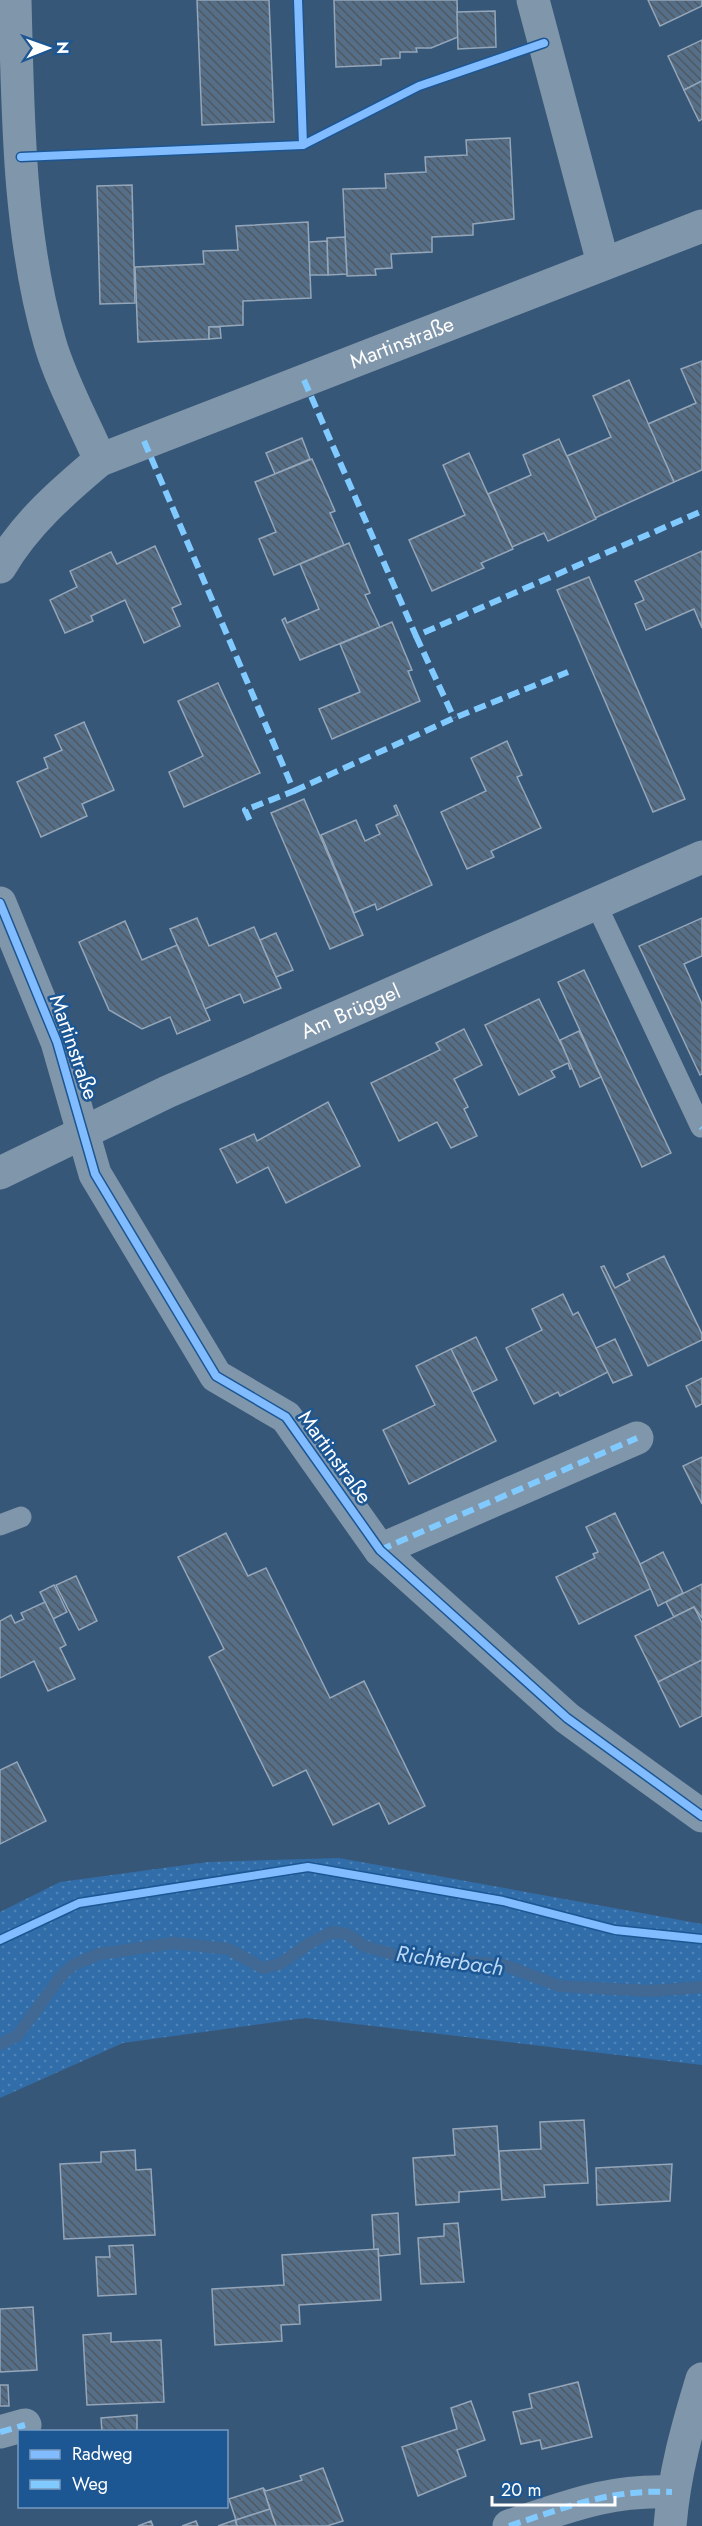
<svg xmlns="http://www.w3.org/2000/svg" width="702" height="2526" viewBox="0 0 702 2526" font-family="Jost,sans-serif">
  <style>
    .grass { fill: url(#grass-dots) }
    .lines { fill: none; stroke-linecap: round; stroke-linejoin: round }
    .stream { stroke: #416993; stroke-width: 12 }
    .building { fill: url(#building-back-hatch); stroke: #94a6b9; stroke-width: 1.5 }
    .lane { stroke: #8096ab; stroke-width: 21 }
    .street { stroke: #8096ab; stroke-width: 33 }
    .quiet { stroke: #80caff; stroke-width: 6; stroke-dasharray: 12 6; stroke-linecap: butt }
    .cycleway-casing { stroke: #1c5693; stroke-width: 11 }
    .cycleway { stroke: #80bcff; stroke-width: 8 }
    .labels { text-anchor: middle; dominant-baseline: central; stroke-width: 5; stroke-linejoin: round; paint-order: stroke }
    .street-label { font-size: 21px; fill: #fff; stroke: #1c5693 }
    .water-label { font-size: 22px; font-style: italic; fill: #bad8f5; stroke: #1c5693 }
  </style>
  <defs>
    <pattern id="grass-dots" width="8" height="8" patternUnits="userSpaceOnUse" patternTransform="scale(1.5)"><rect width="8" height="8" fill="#316da9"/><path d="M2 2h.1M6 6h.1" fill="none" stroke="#5083b6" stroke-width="1.8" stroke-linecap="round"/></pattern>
    <pattern id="building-back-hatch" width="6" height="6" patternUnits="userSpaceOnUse" patternTransform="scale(1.5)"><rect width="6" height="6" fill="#566f89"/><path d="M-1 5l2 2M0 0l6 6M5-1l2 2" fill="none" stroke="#505861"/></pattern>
  </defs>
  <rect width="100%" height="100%" fill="#375778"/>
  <polygon class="grass" points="339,1858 702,1924 702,2065 305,2018 123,2043 0,2098 0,1912 60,1882 208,1862"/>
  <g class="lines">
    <polyline class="stream" points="0,2044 17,2036 61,1976 73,1965 99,1954 174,1943 228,1949 263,1968 280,1964 310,1943 332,1932 347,1934 364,1946 400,1956 504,1965 559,1986 650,1991 702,1987"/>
  </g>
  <g class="building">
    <polygon points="197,0 269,0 274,122 202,125"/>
    <polygon points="334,0 457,0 458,37 431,48 416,48 417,52 400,52 400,58 381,59 381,65 336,67"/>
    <polygon points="648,0 702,0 702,6 660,26"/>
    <polygon points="495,11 496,47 458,49 457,12"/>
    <polygon points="702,40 702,81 684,90 668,56"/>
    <polygon points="702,81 702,119 699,121 684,90"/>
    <polygon points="510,138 514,219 473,224 473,235 432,237 432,252 391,254 392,268 375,269 376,275 347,276 343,189 386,188 385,174 426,172 425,157 467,155 466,140"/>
    <polygon points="132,185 135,303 100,304 97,186"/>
    <polygon points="308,222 311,298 243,301 243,325 209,327 209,339 138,342 135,267 204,264 203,251 238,250 236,226"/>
    <polygon points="345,237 347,274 328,275 327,238"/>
    <polygon points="327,241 328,275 310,275 309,242"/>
    <polygon points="209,327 220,327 221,338 209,339"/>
    <polygon points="702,361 702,470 674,482 648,424 696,403 681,369"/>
    <polygon points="629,380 674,482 595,518 567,456 611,437 593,396"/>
    <polygon points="302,438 310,459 275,474 266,453"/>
    <polygon points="559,439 596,519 548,541 544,533 512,547 488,494 531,475 523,455"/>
    <polygon points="469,453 513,549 481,563 484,568 432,591 409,540 465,515 443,465"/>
    <polygon points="312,459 335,511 330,513 344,545 274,575 259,539 276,532 255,482"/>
    <polygon points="349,543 370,593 365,595 380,627 300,660 282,620 285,618 287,623 319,609 300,564"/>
    <polygon points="155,546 181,604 172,608 180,626 144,643 125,600 91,616 93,621 65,633 50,600 77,587 70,571 111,552 117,564"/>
    <polygon points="702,551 702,628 694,609 646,630 635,604 644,600 635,581"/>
    <polygon points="589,577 685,799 653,812 557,590"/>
    <polygon points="392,622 412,670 408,671 420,701 332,739 319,709 360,692 340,644"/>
    <polygon points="218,683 260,773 184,807 169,772 203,756 178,701"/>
    <polygon points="84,722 114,790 82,804 87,816 41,837 17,782 48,768 44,758 62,750 55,735"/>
    <polygon points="507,741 522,775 517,777 541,828 491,851 494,857 467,869 441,812 486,791 471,758"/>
    <polygon points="304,799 363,935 330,949 271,813"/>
    <polygon points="396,805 432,885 377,910 375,904 354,913 321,835 356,820 365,841 380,834 376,825 398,815 394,806"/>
    <polygon points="197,918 209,946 254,927 281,988 244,1003 240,994 205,1009 170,929"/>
    <polygon points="702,918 702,956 684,964 702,1004 702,1074 700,1075 639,946"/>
    <polygon points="125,921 142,960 177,945 210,1020 177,1034 170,1017 142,1029 109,1010 79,942"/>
    <polygon points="276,933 293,970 276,977 260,940"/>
    <polygon points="584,970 671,1153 642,1167 558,982"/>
    <polygon points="539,999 573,1068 570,1069 568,1063 551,1071 555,1077 519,1095 485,1025"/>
    <polygon points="464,1029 482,1065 454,1079 468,1107 464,1109 477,1136 451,1148 437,1122 399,1141 371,1083 440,1050 436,1043"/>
    <polygon points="579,1031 601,1077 580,1087 560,1040"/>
    <polygon points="328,1102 360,1166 286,1203 268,1167 237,1183 220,1149 254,1134 257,1141"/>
    <polygon points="664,1256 702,1334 702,1340 648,1366 601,1267 604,1266 615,1288 630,1280 627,1274"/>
    <polygon points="563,1294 573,1315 578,1312 608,1372 560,1396 558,1392 534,1404 506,1348 542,1330 532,1309"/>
    <polygon points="476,1337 497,1380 472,1392 451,1349"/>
    <polygon points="615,1339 632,1375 613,1383 596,1348"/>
    <polygon points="451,1349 496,1441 409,1484 383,1430 435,1405 416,1366"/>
    <polygon points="702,1378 702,1404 696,1407 686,1386"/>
    <polygon points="702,1457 702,1504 683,1466"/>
    <polygon points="615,1513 652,1588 579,1624 556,1577 595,1558 593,1554 598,1552 586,1527"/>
    <polygon points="226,1533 248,1576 266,1568 330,1698 364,1681 425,1806 389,1824 379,1803 333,1825 306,1770 273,1786 209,1657 224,1649 178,1557"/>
    <polygon points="663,1552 683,1593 658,1606 640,1564"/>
    <polygon points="76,1576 97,1621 79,1630 56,1585"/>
    <polygon points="702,1584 702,1618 694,1607 674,1617 666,1602"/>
    <polygon points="54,1585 67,1612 53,1619 40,1592"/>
    <polygon points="45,1602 66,1645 60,1648 75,1679 48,1691 34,1661 0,1678 0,1621 11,1615 15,1623 24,1619 21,1613"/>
    <polygon points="694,1607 702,1623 702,1660 658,1682 635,1636"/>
    <polygon points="702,1660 702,1716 680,1727 658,1682"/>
    <polygon points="17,1762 46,1821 0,1844 0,1770"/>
    <polygon points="584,2120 588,2183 544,2185 545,2197 502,2200 499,2151 541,2149 540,2122"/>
    <polygon points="497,2126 501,2189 459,2192 459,2202 416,2205 413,2158 455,2155 453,2129"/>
    <polygon points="135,2150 136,2170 151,2169 155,2235 64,2239 60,2164 101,2162 101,2152"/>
    <polygon points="672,2164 670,2201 597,2205 596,2168"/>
    <polygon points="398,2213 400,2254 379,2256 378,2249 374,2250 372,2215"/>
    <polygon points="458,2223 464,2282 421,2284 418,2238 444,2236 444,2224"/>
    <polygon points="133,2245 136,2294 98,2296 96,2257 110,2257 109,2246"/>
    <polygon points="378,2249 381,2300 299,2305 300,2324 281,2325 282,2341 215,2345 212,2289 284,2285 282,2255"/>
    <polygon points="33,2307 37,2370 0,2372 0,2309"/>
    <polygon points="111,2333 111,2342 161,2340 164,2402 87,2405 83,2335"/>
    <polygon points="578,2382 592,2437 542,2449 540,2440 521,2444 513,2412 532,2408 529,2394"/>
    <polygon points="0,2385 8,2385 9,2406 0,2406"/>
    <polygon points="471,2401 485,2440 457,2450 466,2476 418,2496 402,2447 457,2429 451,2408"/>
    <polygon points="137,2415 137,2432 102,2432 101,2418"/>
    <polygon points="323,2468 343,2521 327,2526 276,2526 263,2488 266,2491 302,2480 300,2476"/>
    <polygon points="263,2488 270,2509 236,2520 229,2499"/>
    <polygon points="270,2509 276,2526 237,2526 236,2520"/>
    <polygon points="235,2520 237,2526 218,2526"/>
    <polygon points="151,2521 153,2526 138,2526"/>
    <polygon points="196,2521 198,2526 182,2526"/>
  </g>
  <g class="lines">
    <g class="lane">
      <polyline points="596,904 701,1127"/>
      <polyline points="0,1525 21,1517"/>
    </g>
    <g class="street">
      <path d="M15,0C18,115 18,232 50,343C61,381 84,423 100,460"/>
      <polyline points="533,0 603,263"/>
      <path id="s1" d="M0,567C26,523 62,492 100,460L702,226"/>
      <polyline points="0,903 57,1042 95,1174 216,1376 286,1417 380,1550 567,1718 702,1816"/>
      <path id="s2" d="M0,1173L167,1092L702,857"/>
      <polyline points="380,1550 637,1438"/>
      <polyline points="0,2432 25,2425"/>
      <path d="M509,2526C567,2507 610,2489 672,2492"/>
      <path d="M670,2526C674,2475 687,2428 702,2379"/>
    </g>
    <g class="quiet">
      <polyline points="304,380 416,636 702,511"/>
      <polyline points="144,441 294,791 245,810 252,825"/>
      <polyline points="416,636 454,718"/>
      <polyline points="294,791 454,718 568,672"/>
      <polyline points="701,1127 702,1128"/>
      <polyline points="380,1550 637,1438"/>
      <polyline points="0,2432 25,2425"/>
      <path d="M509,2526C567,2507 610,2489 672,2492"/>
    </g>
    <g class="cycleway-casing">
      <g id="cycleway">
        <polyline points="298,0 303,145"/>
        <polyline points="21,157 303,145 419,86 544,43"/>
        <polyline points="0,903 57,1042 95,1174 216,1376 286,1417 380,1550 567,1718 702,1816"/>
        <polyline points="0,1940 79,1903 308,1867 503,1901 615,1930 702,1939"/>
      </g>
    </g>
    <use href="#cycleway" class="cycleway"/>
  </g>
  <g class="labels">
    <g class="street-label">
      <text stroke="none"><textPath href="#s1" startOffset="471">Martinstraße</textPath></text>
      <text stroke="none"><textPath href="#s2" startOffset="386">Am Brüggel</textPath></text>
      <text transform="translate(74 1047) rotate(71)">Martinstraße</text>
      <text transform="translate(335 1457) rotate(54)">Martinstraße</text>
    </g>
    <g class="water-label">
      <text transform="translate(450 1960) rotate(8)">Richterbach</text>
    </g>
  </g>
  <rect x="18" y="2430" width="210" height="78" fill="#1c5693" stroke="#779abe" stroke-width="1.5"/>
  <rect x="30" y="2450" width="30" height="9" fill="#80bcff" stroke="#779abe" stroke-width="1.5"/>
  <text x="72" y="2460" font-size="18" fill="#ffffff">Radweg</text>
  <rect x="30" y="2480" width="30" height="9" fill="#80caff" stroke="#779abe" stroke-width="1.5"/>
  <text x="72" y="2490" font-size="18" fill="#ffffff">Weg</text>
  <g transform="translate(48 48) rotate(89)" stroke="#1c5693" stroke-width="4.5" paint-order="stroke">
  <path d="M0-4.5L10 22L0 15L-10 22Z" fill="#ffffff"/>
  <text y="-9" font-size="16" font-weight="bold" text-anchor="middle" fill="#ffffff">N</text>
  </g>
  <path d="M492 2496v9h123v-9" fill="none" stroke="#ffffff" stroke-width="3"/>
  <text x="501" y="2496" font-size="18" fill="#ffffff" stroke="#1c5693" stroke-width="4.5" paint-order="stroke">20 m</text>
</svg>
